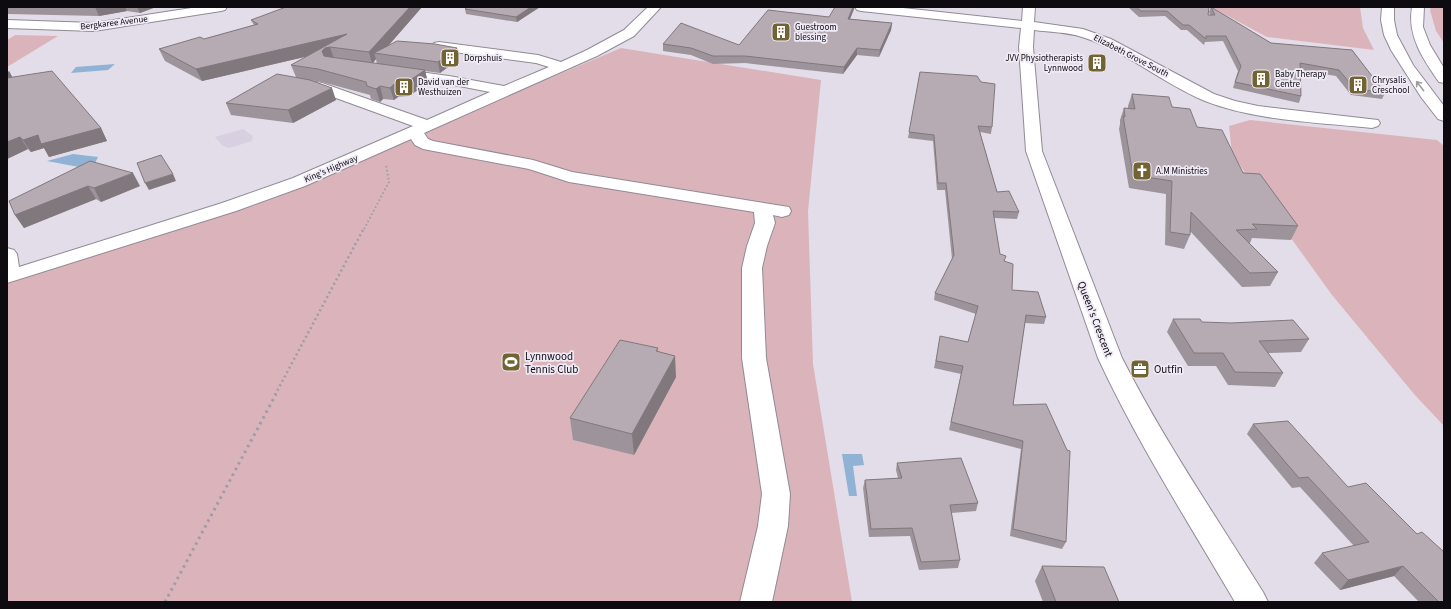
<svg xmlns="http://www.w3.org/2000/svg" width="1451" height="609" viewBox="0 0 1451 609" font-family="'Source Sans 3',sans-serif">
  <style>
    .built { fill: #d8cfe1 }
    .green { fill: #dbb4bb }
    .water { fill: #8fb2d5 }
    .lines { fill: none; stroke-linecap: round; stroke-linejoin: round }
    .minor-casing { stroke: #908a95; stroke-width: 2 }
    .major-casing { stroke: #908a95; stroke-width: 2 }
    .path-far2 { stroke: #a09ca5; stroke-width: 2; stroke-dasharray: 1.5 2.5; stroke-linecap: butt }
    .path-far1 { stroke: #a09ca5; stroke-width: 2.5; stroke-dasharray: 2 3; stroke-linecap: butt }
    .path { stroke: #a09ca5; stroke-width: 3; stroke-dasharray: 2.5 4; stroke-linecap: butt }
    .minor { fill: #fff; fill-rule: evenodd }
    .major { fill: #fff; fill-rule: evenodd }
    .wall { fill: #9d939a; fill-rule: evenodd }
    .shaded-wall { fill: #80787d }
    .building { fill: #b7abb3; stroke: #80787d }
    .oneway { stroke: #9e9d9f }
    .labels { text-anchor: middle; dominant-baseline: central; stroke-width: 3.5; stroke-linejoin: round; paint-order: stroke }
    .far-street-label { font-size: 9px; fill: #0d0b0f; stroke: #f0eaf6 }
    .far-poi-label { font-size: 9px; fill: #0d0b0f; stroke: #f0eaf6; text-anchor: start }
    .street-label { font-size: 11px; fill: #0d0b0f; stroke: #f0eaf6 }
    .poi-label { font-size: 11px; fill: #0d0b0f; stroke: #f0eaf6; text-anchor: start }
  </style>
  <rect width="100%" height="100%" fill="#e2dde8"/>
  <polygon class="built" points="243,129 253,136 252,141 229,148 223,146 215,137"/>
  <g class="green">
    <polygon points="1211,7 1360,7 1363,28 1374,50 1267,37"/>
    <polygon points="1431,7 1444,7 1444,43 1436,31 1430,10"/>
    <polygon points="15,35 58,36 7,67 7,40"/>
    <polygon points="621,48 821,80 808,211 813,364 852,602 7,602 7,284 290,192 491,103"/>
    <polygon points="1250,120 1437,140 1444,146 1444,426 1414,394 1332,295 1270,209 1232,154 1229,126"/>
  </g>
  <g class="water">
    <polygon points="115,64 108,70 71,73 76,67"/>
    <polygon points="73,154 98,157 95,163 79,167 47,161"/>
    <polygon points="842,454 862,454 864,465 853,466 857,496 849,496"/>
  </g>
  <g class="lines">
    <g class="minor-casing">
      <g id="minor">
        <polygon points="198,7 227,7 225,10 221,11 94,31 7,28 7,20 94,23"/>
        <polygon points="648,7 661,7 634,36 597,56 424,133 428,139 433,141 533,160 572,172 789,207 791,211 789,215 782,217 773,215 775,223 767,246 762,268 766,358 790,494 788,526 772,602 740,602 758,526 762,494 742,358 742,268 747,246 755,223 754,212 569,182 529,169 423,149 415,145 411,139 305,186 236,211 7,283 7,248 14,250 17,254 19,267 222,203 293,178 413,126 314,90 300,87 298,84 300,81 305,80 322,83 427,120 490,92 449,84 397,77 392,76 390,73 392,70 397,69 449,76 504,86 549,67 536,63 439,50 434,49 432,46 434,43 439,42 538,55 561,62 587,50 624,30"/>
        <path d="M855,7H894L1022,21L1023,7H1035L1034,22L1083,29L1111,39L1214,94L1235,101L1258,106L1378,120L1380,123L1378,126L1372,128C1317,122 1256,121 1205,101C1162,83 1126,51 1082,37C1067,32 1049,32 1034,30L1033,47L1042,151L1122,358C1163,439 1215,515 1263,592L1268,602H1235C1188,522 1137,442 1098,358L1026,151L1019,47L1021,28L861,11L857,10Z"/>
      </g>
    </g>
    <g class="major-casing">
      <g id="major">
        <polygon points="1382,7 1394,7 1394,20 1397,35 1413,65 1444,106 1444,121 1438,119 1421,97 1391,50 1384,35 1381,20"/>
        <path d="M1412,7H1424L1423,27L1430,45L1444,68V83L1439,82C1423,59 1407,36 1412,7Z"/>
      </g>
    </g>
    <polyline class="path-far2" points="364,229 389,182 386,165"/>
    <polyline class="path-far1" points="275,395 364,228"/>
    <polyline class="path" points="165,602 276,394"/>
    <use href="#minor" class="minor"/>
    <use href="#major" class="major"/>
  </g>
  <g class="wall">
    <polygon points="7,7 156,7 140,13 127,11 99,16 8,14 7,14"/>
    <path d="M422,7L388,46L457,48L459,59L440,73L425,71L428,83L409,96L398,97L394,100L383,99L380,102L371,99L370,95L322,82L310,80L336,100L293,123L231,115L226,103L296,77L291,65L308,56L202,81L165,61L159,49L204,39L254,25L251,20ZM376,59L377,64L373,63Z"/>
    <polygon points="540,7 517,22 466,14 465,9"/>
    <polygon points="1075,7 1209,7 1208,15 1210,15 1209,12 1211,7 1271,43 1352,50 1385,93 1382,99 1351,95 1336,76 1300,70 1301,96 1299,103 1233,88 1238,71 1223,41 1205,42 1204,45 1187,30 1181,30 1165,16 1139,17 1128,7 1087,8"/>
    <polygon points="854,9 850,19 892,23 891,30 879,57 857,55 843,74 745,63 713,64 691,55 663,51 663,44 739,45"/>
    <polygon points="9,71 12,77 101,128 107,141 49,157 44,148 31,152 28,149 7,159"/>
    <polygon points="920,72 992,127 991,134 980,132 997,192 1019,212 1017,219 994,218 1000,254 1005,261 1012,290 1046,317 1044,324 1025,323 1013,405 1066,542 1062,549 1010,536 1021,449 949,430 961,374 934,368 939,344 968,342 976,314 934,300 935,293 952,259 945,190 937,190 933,141 908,138"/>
    <polygon points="1132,94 1172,107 1197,127 1298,226 1291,240 1252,238 1250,243 1249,243 1278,272 1270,286 1242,287 1190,231 1190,235 1184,249 1165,245 1166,194 1129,188 1119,129 1120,124 1120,120 1124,108 1128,108 1128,106"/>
    <polygon points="90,161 140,186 101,202 96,199 24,228 15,215"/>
    <polygon points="1173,319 1202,322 1309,339 1301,352 1268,353 1283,373 1275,387 1228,385 1216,366 1188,366 1167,332"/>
    <polygon points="658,348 658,352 676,377 634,455 573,440 570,418"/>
    <polygon points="1253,424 1444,602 1419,602 1394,576 1340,590 1314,563 1322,553 1354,546 1300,487 1292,488 1247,434"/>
    <polygon points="897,463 978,503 976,511 951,513 960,560 958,568 919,570 910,536 869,537 863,488 865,480 898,478 896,470"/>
    <polygon points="1042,566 1119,602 1043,602 1035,581"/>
  </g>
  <g class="shaded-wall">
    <polygon points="95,7 125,7 127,11 99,16"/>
    <polygon points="137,7 156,7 140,13"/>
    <polygon points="410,7 422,7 381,54 374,53 376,59 372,64 369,52"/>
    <polygon points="531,7 540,7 517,22 516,17"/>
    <polygon points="853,7 855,7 854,9 847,26 848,19"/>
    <polygon points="892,23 891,30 879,57 880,50"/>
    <polygon points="347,34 330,47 334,59 326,63 322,53 202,81 196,69"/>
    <polygon points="457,48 459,59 440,73 438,62"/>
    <polygon points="857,48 857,55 843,74 844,67"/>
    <polygon points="425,70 428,83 409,96 398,97 394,100 390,88 394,84"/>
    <polygon points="9,71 15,82 7,87 7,73"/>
    <polygon points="380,86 383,99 380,102 376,89"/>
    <polygon points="332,88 336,100 293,123 288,110"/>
    <polygon points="101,128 107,141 49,157 44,148 31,152 23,140 38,135"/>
    <polygon points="20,137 28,149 7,159 7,142"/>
    <polygon points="133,173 140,186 101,202 94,188"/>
    <polygon points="173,174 176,181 149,190 145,183"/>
    <polygon points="88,186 96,199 24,228 15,215"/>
    <polygon points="675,356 676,377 634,455 632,434"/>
    <polygon points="1403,566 1394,576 1340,590 1348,580"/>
  </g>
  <g class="building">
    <polygon points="286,7 410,7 369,52 330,47 325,48 322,51 324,56 330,57 425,70 406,83 394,84 390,88 380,86 376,89 367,86 366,82 318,69 291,65 347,34 196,69 159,49 200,37 204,39 258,24 251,20"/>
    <polygon points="468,7 531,7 516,17 465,9"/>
    <polygon points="835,7 853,7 848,19 892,23 880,50 857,48 844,67 745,56 713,56 691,48 663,44 681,23 739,45 768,10 829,17"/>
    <polygon points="1136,7 1209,7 1208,15 1215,15 1211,7 1271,43 1352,50 1385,93 1354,88 1339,70 1300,63 1301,96 1235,82 1241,66 1226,36 1206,36 1206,39 1189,25 1183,25 1167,11 1141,11"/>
    <polygon points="397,41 435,44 457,48 438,62 374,53"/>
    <polygon points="52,71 101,128 41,144 38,135 23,140 20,137 7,142 7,78"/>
    <polygon points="920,72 977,76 981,82 995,84 992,127 978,126 997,192 1009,191 1019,212 993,211 1000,254 1006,256 1004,261 1013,264 1012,290 1038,292 1046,317 1026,315 1013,405 1046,404 1067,450 1070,451 1066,542 1013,529 1023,441 951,422 963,366 936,361 940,336 968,342 978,306 935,293 954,255 946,183 938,183 934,135 909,132"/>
    <polygon points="277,74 310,80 332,88 288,110 226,103"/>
    <polygon points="1132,94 1169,97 1172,107 1190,109 1197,127 1222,130 1243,173 1260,174 1298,226 1252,224 1257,229 1236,230 1278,272 1250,273 1191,212 1190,235 1170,232 1172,181 1133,175 1123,116 1125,117 1124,108 1135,109"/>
    <polygon points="161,155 173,174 145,183 137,163"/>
    <polygon points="90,161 133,173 94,188 88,186 15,215 9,201"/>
    <polygon points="1173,319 1200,319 1202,322 1231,323 1293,320 1309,339 1259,341 1283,373 1235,372 1223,353 1194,353"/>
    <polygon points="620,340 658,348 656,351 675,356 632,434 570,418"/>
    <polygon points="1288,421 1348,487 1366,483 1417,534 1422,532 1444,552 1444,602 1439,602 1403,566 1348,580 1322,553 1369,542 1308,477 1299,478 1253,424"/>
    <polygon points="961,458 978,503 950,505 960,560 921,562 912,528 871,529 865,480 902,478 897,463"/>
    <polygon points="1042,566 1104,567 1119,602 1056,602"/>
  </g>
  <defs><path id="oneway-shaft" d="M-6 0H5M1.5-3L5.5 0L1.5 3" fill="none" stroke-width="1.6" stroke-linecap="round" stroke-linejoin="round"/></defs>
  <use class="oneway" href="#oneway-shaft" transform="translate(1420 86) rotate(-128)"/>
  <defs>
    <g id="building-square" transform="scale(1)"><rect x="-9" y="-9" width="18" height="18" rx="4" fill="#726432" stroke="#f0eaf6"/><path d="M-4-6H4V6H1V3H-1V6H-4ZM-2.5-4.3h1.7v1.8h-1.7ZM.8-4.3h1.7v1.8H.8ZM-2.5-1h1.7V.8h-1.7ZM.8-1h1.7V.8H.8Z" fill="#fff"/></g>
    <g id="church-square" transform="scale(1)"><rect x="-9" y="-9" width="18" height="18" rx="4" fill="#726432" stroke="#f0eaf6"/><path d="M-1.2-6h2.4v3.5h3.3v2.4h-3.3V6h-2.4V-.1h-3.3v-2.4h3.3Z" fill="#fff"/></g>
    <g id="stadium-square" transform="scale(1)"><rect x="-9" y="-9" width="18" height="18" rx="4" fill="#726432" stroke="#f0eaf6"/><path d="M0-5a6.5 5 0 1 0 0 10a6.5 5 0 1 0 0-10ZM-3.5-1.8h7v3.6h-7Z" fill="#fff"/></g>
    <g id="office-square" transform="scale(1)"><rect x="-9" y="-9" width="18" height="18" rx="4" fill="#726432" stroke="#f0eaf6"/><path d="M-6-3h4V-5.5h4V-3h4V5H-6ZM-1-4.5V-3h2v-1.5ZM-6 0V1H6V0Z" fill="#fff"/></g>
  </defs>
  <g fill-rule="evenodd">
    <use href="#building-square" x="781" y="32"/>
    <use href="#building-square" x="450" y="58"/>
    <use href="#building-square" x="1097" y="63"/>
    <use href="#building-square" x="1261" y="79"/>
    <use href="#building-square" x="1358" y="85"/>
    <use href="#building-square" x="404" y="87"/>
    <use href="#church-square" x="1142" y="171"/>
    <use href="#stadium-square" x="511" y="362"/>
    <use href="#office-square" x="1140" y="369"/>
  </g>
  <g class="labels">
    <g class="far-street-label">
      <text transform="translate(114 23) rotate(-7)">Bergkaree Avenue</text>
      <text transform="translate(1131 56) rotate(27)">Elizabeth Grove South</text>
      <text transform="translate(331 169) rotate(-23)">King's Highway</text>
    </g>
    <g class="far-poi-label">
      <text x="795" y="27">Guestroom<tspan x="795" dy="10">blessing</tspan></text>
      <text x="464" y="58">Dorpshuis</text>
      <text x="1083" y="58" text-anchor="end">JVV Physiotherapists<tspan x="1083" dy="10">Lynnwood</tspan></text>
      <text x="1275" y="74">Baby Therapy<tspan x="1275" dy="10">Centre</tspan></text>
      <text x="1372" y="80">Chrysalis<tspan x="1372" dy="10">Creschool</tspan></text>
      <text x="418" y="82">David van der<tspan x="418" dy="10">Westhuizen</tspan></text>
      <text x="1156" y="171">A.M Ministries</text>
    </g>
    <g class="street-label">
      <text transform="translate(1095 319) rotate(69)">Queen's Crescent</text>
    </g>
    <g class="poi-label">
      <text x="525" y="356">Lynnwood<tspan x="525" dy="13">Tennis Club</tspan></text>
      <text x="1154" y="369">Outfin</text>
    </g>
  </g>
  <rect width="1451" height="609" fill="none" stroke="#0d0b0f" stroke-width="16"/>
</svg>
